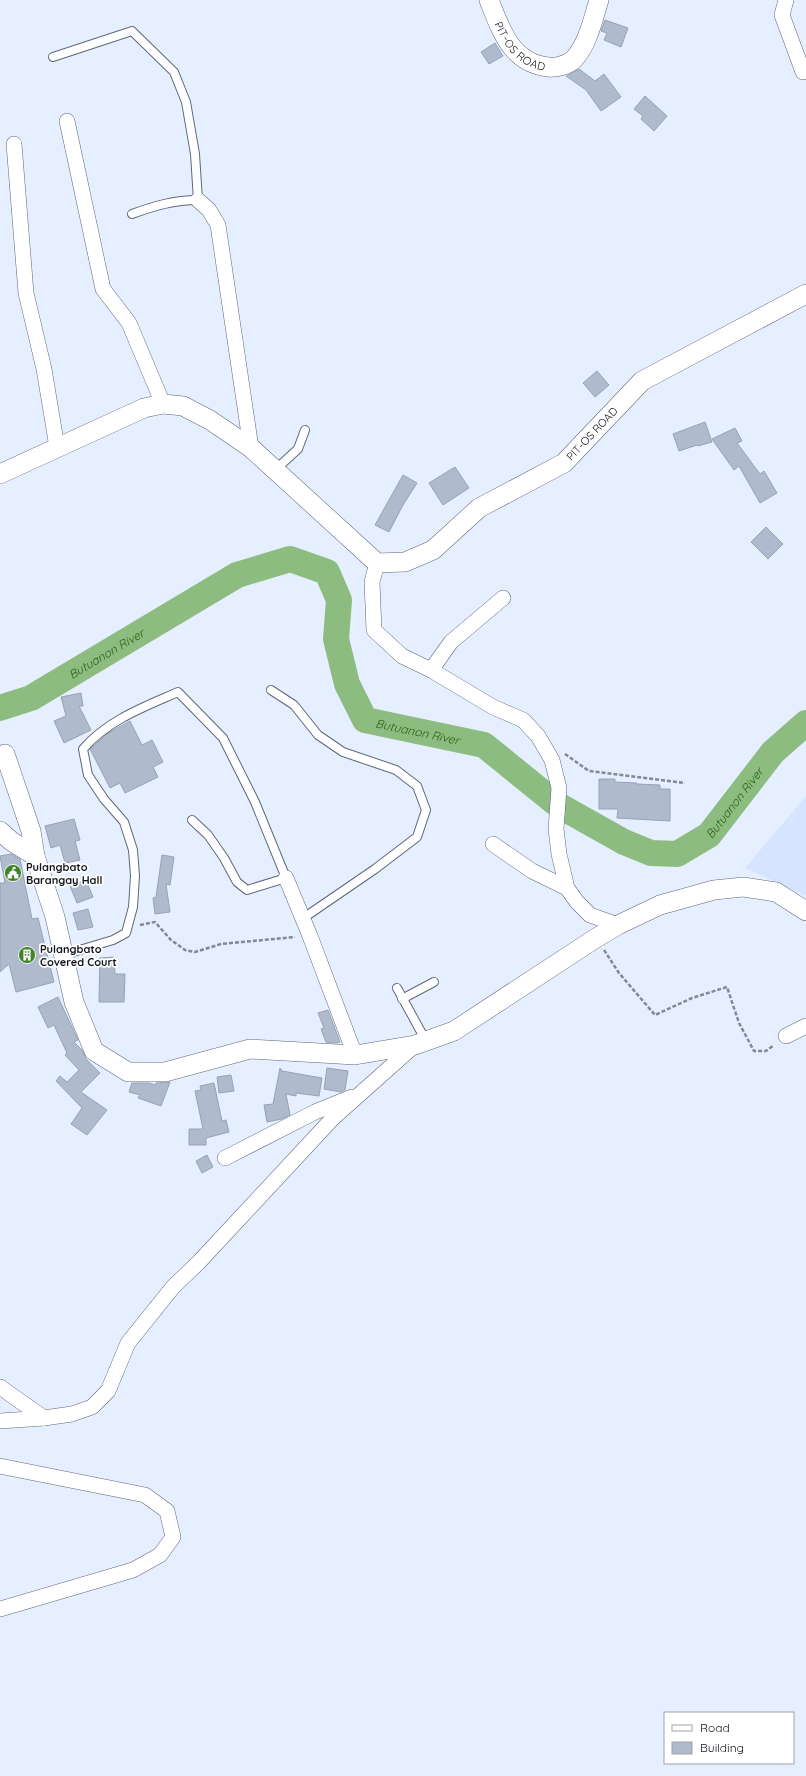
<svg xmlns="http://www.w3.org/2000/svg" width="806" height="1776" viewBox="0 0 806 1776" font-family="Quicksand,sans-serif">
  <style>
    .built { fill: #d7e4ff }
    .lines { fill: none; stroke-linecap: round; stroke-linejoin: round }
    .river { stroke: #8cbc7f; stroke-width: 26 }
    .building { fill: #b0bacd; stroke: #98a2b5 }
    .service-casing { stroke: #5f6779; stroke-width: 10 }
    .minor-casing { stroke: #5f6779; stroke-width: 16 }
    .tertiary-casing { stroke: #5f6779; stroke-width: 20 }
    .path { stroke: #828894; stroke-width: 2.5; stroke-dasharray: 4 2; stroke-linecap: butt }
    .service { stroke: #fff; stroke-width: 8 }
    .minor { stroke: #fff; stroke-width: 15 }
    .tertiary { stroke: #fff; stroke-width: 19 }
    .labels { text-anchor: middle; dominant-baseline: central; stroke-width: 3.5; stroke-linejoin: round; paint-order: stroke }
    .street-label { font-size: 11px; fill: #11141b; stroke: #fff }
    .poi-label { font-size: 11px; font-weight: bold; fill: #11141b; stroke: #fff; text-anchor: start }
    .water-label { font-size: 12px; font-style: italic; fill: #286512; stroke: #fff }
  </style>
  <rect width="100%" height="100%" fill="#e6efff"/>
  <polygon class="built" points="806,796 806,896 745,868"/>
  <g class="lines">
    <path class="river" id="s1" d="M0,708L31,698L237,575L290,559L327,572L339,600L336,639L347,684L365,720L484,745L558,805L624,842L651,853L677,854L709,835L773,752L806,723"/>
  </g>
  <g class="building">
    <polygon points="605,20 628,28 621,47 604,40 607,33 601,31"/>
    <polygon points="495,43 503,56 489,64 481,52"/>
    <polygon points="579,69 595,81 604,74 621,97 601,111 586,90 566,76"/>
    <polygon points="645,96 667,116 654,131 641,119 643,116 634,109"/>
    <polygon points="597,371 609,385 595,397 583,383"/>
    <polygon points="705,422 712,442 698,446 697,445 679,451 673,434"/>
    <polygon points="735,428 742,441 737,443 760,474 764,471 777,493 760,503 739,466 734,470 712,439"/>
    <polygon points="455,467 469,488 443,505 429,483"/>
    <polygon points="403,475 417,483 403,505 389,532 375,525"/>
    <polygon points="766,527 783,544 768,559 751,542"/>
    <polygon points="81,693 83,706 79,706 91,730 64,743 54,721 66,716 61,697"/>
    <polygon points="130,721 142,745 152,740 163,762 153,767 158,777 125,793 120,783 110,788 90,749 107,734"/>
    <polygon points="599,779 615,779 615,782 637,783 637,784 660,785 660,789 670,789 670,821 617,818 618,809 599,809"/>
    <polygon points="74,819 80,840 75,841 80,860 65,863 60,845 51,848 45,826"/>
    <polygon points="11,854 20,859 32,919 38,918 54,982 16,992 9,964 0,972 0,883 5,883 0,856"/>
    <polygon points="162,855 174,857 170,885 166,884 170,912 155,914 153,898 156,897"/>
    <polygon points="86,880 93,897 77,903 70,886"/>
    <polygon points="88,909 93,927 78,930 73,913"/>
    <polygon points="114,957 115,974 125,974 124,1002 99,1002 100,958"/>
    <polygon points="58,997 78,1040 74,1042 82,1050 86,1059 100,1073 81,1092 107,1110 87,1135 71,1124 82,1108 56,1081 60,1076 67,1082 79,1070 65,1055 67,1053 54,1025 48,1028 38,1007"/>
    <polygon points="328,1010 340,1042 337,1043 326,1042 321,1029 324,1028 318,1013"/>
    <polygon points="280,1068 282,1071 322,1078 319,1096 296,1093 296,1096 286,1094 290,1115 282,1119 267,1122 264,1105 273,1104"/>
    <polygon points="327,1068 348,1071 345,1090 341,1092 324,1089"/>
    <polygon points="231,1075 234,1091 219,1093 217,1077"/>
    <polygon points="170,1082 161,1106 138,1098 140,1095 129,1092 132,1083 149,1083 155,1085 156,1083"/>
    <polygon points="214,1083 222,1121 226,1120 229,1132 206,1138 206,1145 189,1145 189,1129 203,1129 195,1091 201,1090 200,1086"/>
    <polygon points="207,1155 213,1167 202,1173 196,1161"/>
  </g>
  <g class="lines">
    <g class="service-casing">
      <g id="service">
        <path d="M53,57L132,31L174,72L186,102L195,154L198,200C174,200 154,206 132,214"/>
        <polyline points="275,470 298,449 305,430"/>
        <polyline points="271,690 294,705 318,735 343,752 396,770 417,786 426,810 417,837 375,869 302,919"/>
        <path d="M63,955L113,940L126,933L133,907L135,876L133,850L124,822L104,799L88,775L83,749C108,720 144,707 178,692L223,738L255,802L286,878L247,890L237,882L224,858L208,835L192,820"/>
        <polyline points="397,988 426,1041"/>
        <polyline points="402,999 434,982"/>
      </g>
    </g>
    <g class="minor-casing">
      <g id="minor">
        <polyline points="786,0 782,15 803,72"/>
        <polyline points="67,121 103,289 129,323 163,404"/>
        <polyline points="14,144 26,293 44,369 57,447"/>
        <polyline points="198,200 209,210 218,225 251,448"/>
        <polyline points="377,563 372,582 374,630 402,656 431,670 493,707 523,720 538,736 552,760 559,788 556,829 559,854 567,888 577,902 590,915 618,925"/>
        <polyline points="431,670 451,642 503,598"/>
        <polyline points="493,844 532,871 567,888"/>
        <polyline points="286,878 310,936 355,1055"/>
        <polyline points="786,1036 806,1026"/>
        <polyline points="225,1158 315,1112 352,1097"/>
        <polyline points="0,1387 44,1418"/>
        <polyline points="0,1421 44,1418 72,1414 92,1407 108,1391 128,1343 173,1287 199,1262 333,1118 415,1045"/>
        <polyline points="0,1466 145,1495 167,1511 173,1537 160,1555 133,1570 0,1609"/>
      </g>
    </g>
    <g class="tertiary-casing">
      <g id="tertiary">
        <path id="s2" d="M489,0C501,30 511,63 548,67C556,68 568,65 574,59C588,44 593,19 599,0"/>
        <path id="s3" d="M0,474L144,408L163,404L183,406L210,420L251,448L377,563L405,562L433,550L479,508L564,463L642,381L806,294"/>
        <polyline points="5,754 31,831 35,856 55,917 74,1002 94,1051 128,1072 165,1072 250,1049 355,1055 415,1045 454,1031 596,938 618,925 660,905 714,890 743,887 776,892 806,911"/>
        <polyline points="0,831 11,841 35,856"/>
      </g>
    </g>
    <g class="path">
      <polyline points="565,754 589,771 685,783"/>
      <polyline points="140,925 155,922 171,940 185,950 195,952 221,944 295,937"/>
      <polyline points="604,950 619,973 655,1015 692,998 727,987 739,1023 754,1051 766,1051 774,1045"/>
    </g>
    <use href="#service" class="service"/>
    <use href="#minor" class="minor"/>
    <use href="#tertiary" class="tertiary"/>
  </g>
  <defs>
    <g id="civic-disc" transform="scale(0.9)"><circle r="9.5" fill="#3f8429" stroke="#fff"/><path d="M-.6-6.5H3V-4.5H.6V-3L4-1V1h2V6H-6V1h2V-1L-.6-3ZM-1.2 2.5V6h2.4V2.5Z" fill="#fff"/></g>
    <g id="building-disc" transform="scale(0.9)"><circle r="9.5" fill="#3f8429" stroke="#fff"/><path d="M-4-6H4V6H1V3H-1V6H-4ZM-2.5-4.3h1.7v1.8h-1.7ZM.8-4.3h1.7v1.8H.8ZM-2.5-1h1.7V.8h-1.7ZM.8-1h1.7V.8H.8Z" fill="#fff"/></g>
  </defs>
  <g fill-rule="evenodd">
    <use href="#civic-disc" x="13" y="873"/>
    <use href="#building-disc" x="27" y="955"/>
  </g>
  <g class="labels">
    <g class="street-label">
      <text stroke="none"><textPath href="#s2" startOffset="58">PIT-OS ROAD</textPath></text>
      <text stroke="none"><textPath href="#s3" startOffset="706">PIT-OS ROAD</textPath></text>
    </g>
    <g class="poi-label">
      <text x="26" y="867">Pulangbato<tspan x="26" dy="13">Barangay Hall</tspan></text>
      <text x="40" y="949">Pulangbato<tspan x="40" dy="13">Covered Court</tspan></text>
    </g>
    <g class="water-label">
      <text stroke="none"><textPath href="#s1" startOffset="120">Butuanon River</textPath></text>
      <text stroke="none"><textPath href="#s1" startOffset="577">Butuanon River</textPath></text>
      <text stroke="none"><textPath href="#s1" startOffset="949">Butuanon River</textPath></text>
    </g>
  </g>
  <rect x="664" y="1712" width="130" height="52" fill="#ffffff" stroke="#a0a1a4"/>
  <rect x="672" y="1725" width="20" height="6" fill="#ffffff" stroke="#a0a1a4"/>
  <text x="700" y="1732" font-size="12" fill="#11141b">Road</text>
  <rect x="672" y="1742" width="20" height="12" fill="#b0bacd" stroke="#a0a1a4"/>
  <text x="700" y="1752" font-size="12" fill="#11141b">Building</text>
</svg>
